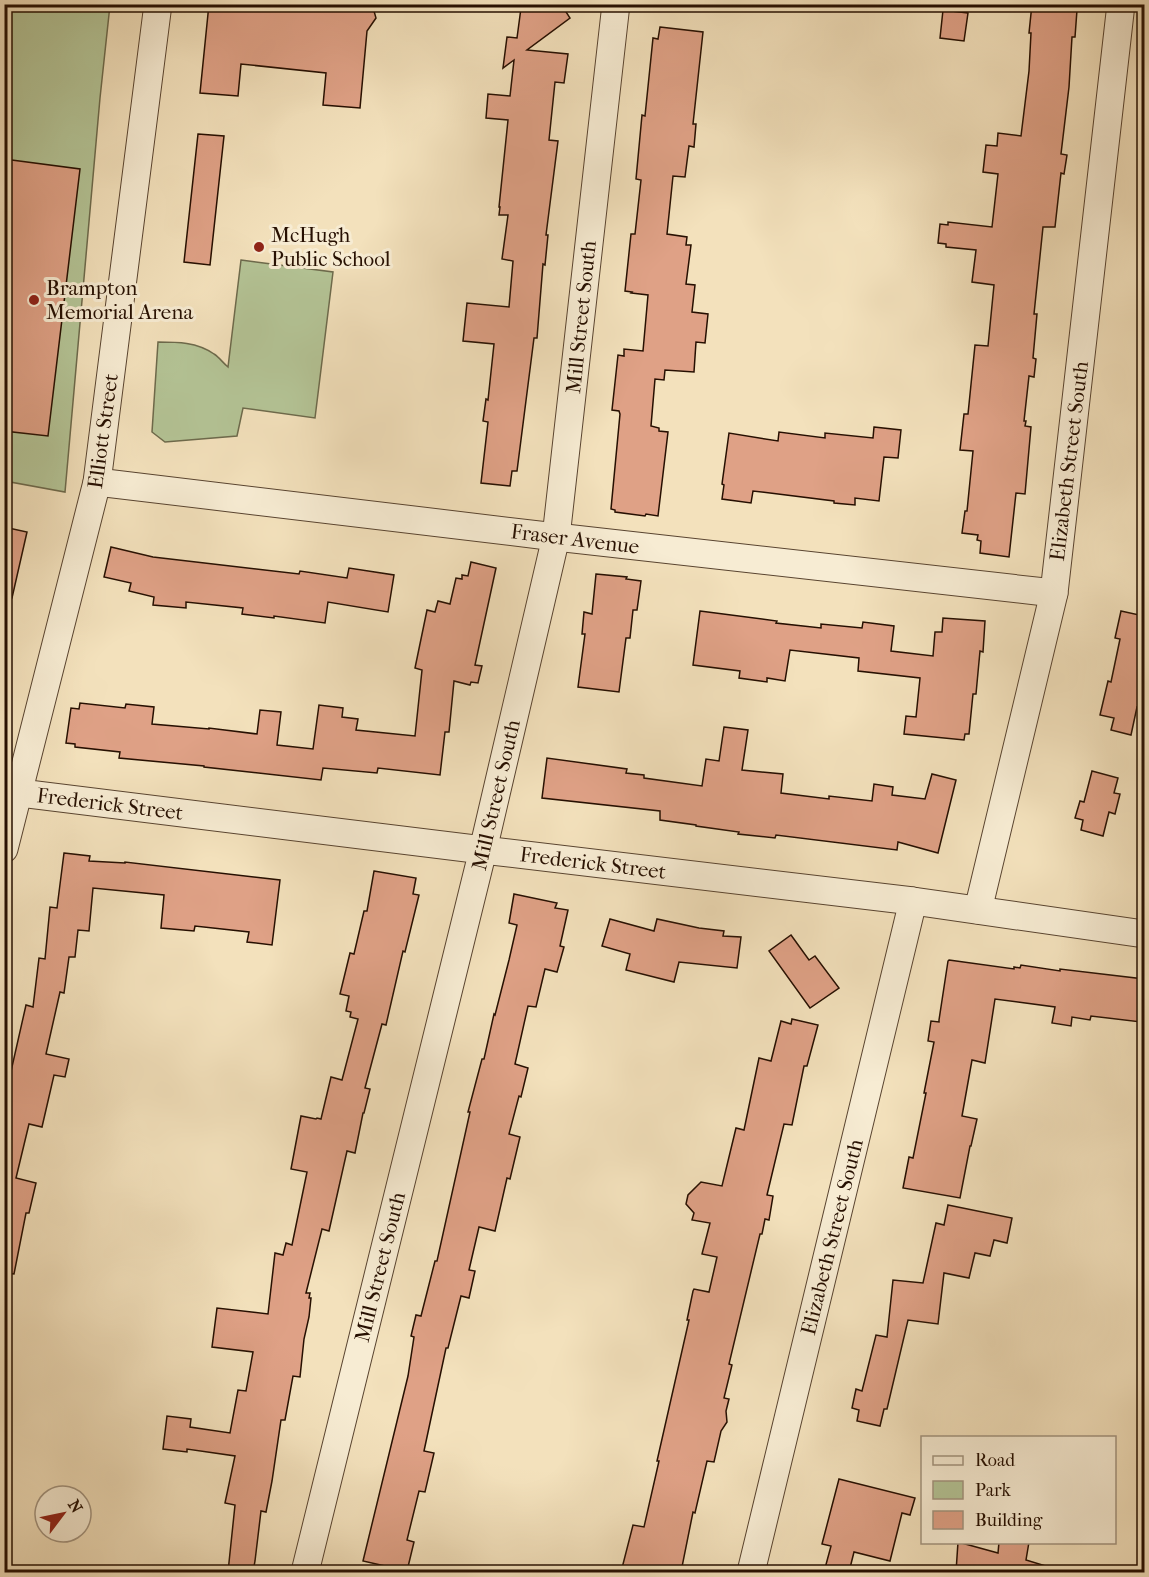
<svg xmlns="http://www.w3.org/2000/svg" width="1149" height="1577" viewBox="0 0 1149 1577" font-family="'IM FELL French Canon',serif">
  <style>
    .green { fill: #b4c496; stroke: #6d6a4c; stroke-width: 1.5 }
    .building { fill: #dfa186; stroke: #260f01; stroke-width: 1.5 }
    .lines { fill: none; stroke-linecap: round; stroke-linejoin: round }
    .minor-casing { stroke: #594430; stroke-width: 29 }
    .minor { stroke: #f7ecd3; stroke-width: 27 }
    .poi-dot { fill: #8f2418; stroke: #f7ecd3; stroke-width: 2 }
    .labels { text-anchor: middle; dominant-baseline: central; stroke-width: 6; stroke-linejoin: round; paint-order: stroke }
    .poi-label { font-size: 21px; fill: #260f01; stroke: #f7ecd3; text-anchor: start }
    .street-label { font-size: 21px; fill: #260f01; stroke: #f7ecd3 }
  </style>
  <rect width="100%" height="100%" fill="#f3e1bc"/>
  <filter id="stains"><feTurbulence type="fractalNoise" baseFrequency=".00333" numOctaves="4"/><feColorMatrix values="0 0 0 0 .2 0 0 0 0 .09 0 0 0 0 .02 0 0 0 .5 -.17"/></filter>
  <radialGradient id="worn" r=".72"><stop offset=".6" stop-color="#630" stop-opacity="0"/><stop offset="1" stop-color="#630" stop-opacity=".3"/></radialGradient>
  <g class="green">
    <polygon points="4,5 110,5 100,98 65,492 5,481"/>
    <path d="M241,260L333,272L315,418L243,408L237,436L165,442L152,432L158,342C177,342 197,342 214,354C219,357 223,363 228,367Z"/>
  </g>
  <g class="building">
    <polygon points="209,4 372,4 376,18 367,31 360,108 323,105 326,73 241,64 238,96 200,93"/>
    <polygon points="542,4 561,4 570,18 527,50 568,54 564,83 555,82 549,140 558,141 546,235 548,235 545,265 543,264 537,338 534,338 517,471 512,471 510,486 481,483 488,422 483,421 486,399 488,400 494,344 463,341 467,303 509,307 513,261 502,259 508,215 499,215 500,207 499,207 508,120 486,118 488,94 510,96 514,60 503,68 507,37 517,38 521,8 538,10 538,8 541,9"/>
    <polygon points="1032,4 1070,4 1069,10 1077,10 1075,37 1072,37 1069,87 1061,154 1067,155 1064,174 1061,173 1055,227 1043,227 1034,314 1037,314 1033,358 1036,359 1034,377 1029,376 1024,421 1026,421 1025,426 1031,427 1025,494 1016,493 1009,557 980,553 981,541 977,540 978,535 962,533 965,511 967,511 973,451 960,450 964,414 968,414 975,345 988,346 994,285 972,282 976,250 946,247 946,244 938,243 940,224 948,225 948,222 992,227 998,174 983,172 986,145 997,146 998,133 1021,136 1029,71 1031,33 1029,33"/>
    <polygon points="943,10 968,13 964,41 940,38"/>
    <polygon points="660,27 703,32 693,124 696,124 694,147 689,146 685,177 673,176 667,234 687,237 686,245 691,245 686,284 695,285 692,312 708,314 705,343 696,342 694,372 665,370 664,380 655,379 651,426 659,428 659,431 668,432 658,516 646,514 645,516 615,512 615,510 611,509 620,414 619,411 612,410 618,355 624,356 624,349 643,351 648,295 631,293 632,292 625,291 631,234 635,234 641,180 636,179 642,115 645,116 653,38 658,39"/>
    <polygon points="198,134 224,136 210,265 184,262"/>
    <polygon points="4,159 80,169 48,436 4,431"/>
    <polygon points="874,427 901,430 898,458 884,457 879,501 855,498 855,505 834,503 834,501 753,491 751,503 722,499 724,485 722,484 729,433 778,441 779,432 825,438 825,433 873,438"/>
    <polygon points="4,527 27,532 12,598 4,597"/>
    <polygon points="111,547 153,557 299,574 300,571 347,578 349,568 394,575 388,612 328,602 325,623 274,616 274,618 242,614 243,608 186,602 186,608 153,605 154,597 129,591 131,583 104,577"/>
    <polygon points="471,562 496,568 475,665 482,666 478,683 471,682 470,685 454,681 449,732 445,732 440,775 378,768 377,773 323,768 321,780 204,767 204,766 119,758 120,752 75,747 75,744 66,743 71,708 79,709 80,703 125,708 126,704 154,707 152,724 209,729 209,728 257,734 260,710 281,712 277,745 313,749 319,705 343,708 342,717 358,719 356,730 415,736 422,670 415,668 427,610 435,612 438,601 450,604 456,578 462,579 462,575 468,576"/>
    <polygon points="596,574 627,577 626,579 641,581 637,610 633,610 630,638 626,638 619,692 578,687 585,634 582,634 584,612 592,614"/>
    <polygon points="700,611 777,621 776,623 821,628 821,624 862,628 863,622 894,626 891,651 933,656 935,632 942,632 943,618 985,621 983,652 980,651 976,694 973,694 969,734 965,734 964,740 904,734 906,716 916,717 920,678 858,671 859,658 790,650 785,681 767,678 767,682 739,678 740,671 693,665"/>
    <polygon points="1121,611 1144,616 1144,709 1137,707 1131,735 1111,730 1114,718 1100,715 1108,681 1111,682 1120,639 1115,638"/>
    <polygon points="724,727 748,730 742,770 783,774 781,793 829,799 829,796 872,801 874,784 893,787 892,795 925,799 932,774 956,780 938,853 898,842 897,850 776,835 775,838 738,834 739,832 696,826 696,825 660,820 660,811 542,798 547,758 627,769 626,773 644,775 644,778 702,786 706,759 719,761"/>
    <polygon points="1092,771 1118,778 1114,793 1120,794 1115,814 1109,812 1103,836 1081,830 1083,820 1075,818 1080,801 1084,802"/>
    <polygon points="64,853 90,856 89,861 125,863 125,862 280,880 272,945 247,942 249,932 195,926 194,931 161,928 164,895 93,888 89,931 78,930 75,957 69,957 64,993 60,992 46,1054 69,1059 65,1077 54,1075 42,1127 29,1124 16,1178 36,1183 29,1213 26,1213 14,1274 4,1273 4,1089 7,1089 26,1005 33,1007 39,958 45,959 50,907 57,908"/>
    <polygon points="374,871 416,878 413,894 419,895 405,952 403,951 386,1025 382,1024 365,1088 370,1089 364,1113 363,1113 355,1153 347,1151 329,1231 322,1229 306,1293 310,1293 309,1298 311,1298 309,1317 304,1339 300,1377 293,1376 285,1420 281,1420 272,1481 266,1512 261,1511 255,1561 253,1572 228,1572 235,1505 225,1503 235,1456 187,1449 187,1452 163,1449 167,1416 191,1419 190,1427 230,1433 238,1390 246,1391 253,1352 212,1347 217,1308 268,1314 275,1253 283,1255 286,1243 292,1245 307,1172 291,1169 301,1116 316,1119 317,1118 321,1119 331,1077 342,1080 358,1019 350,1017 351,1012 346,1011 349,996 340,994 350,953 354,954 364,911 367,911"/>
    <polygon points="514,894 557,903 555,908 568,910 560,946 564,947 557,972 545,969 536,1007 528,1006 515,1064 528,1068 521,1097 519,1096 509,1134 520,1137 510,1179 507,1178 495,1231 479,1227 469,1270 475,1271 469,1298 461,1296 448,1348 446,1348 424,1451 434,1453 425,1492 419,1491 407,1540 414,1542 407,1571 363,1561 408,1376 414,1337 411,1336 416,1315 421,1316 435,1261 437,1261 470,1112 468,1112 482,1059 484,1059 494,1014 495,1015 509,960 517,925 509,923"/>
    <polygon points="610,919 654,931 657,919 699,928 724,931 723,936 741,937 737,968 679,962 674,982 626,970 630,954 602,946"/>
    <polygon points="791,935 809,960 815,956 839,988 810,1008 769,951"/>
    <polygon points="949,960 1014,969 1014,967 1020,968 1021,965 1060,971 1060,969 1144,979 1144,997 1141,1022 1091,1016 1090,1020 1072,1017 1071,1026 1052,1023 1055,1007 995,999 985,1063 972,1060 962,1116 977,1119 971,1146 970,1146 960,1198 903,1188 909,1157 913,1158 926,1093 924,1093 934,1042 928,1041 931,1021 939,1022 939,1020 948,961"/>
    <polygon points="792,1019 818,1025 807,1066 804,1066 792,1125 784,1124 767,1195 773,1196 769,1220 765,1219 762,1234 760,1234 729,1364 732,1365 724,1398 729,1399 726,1411 727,1422 721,1431 714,1462 707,1461 695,1513 693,1512 682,1567 676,1566 674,1572 621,1572 633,1525 644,1527 659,1461 657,1461 689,1320 687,1320 693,1291 694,1289 709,1292 717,1257 702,1254 710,1223 692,1220 694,1213 686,1204 688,1195 701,1182 722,1186 736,1128 744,1130 759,1058 771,1061 781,1021 791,1024"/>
    <polygon points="948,1205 1012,1218 1007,1243 994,1240 990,1256 975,1253 969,1278 944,1273 938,1324 908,1320 887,1409 884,1409 880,1426 857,1421 859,1410 852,1408 856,1389 862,1391 876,1335 887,1337 893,1280 923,1283 936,1223 944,1225"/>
    <polygon points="839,1479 915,1498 910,1515 902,1513 890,1561 854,1552 849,1572 824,1572 831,1546 822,1544"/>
    <polygon points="958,1542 998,1553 999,1542 1029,1542 1026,1560 1049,1567 1048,1572 956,1572"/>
  </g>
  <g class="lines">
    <g class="minor-casing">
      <g id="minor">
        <polyline points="97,482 556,537 1054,593"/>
        <polyline points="4,791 483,850 913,901 1144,934"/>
        <polyline points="4,849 97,482 158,4"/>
        <polyline points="978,910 1054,593 1121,4"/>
        <polyline points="305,1572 483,850 556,537 616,4"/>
        <polyline points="751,1572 913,901"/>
      </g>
    </g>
    <use href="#minor" class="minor"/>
  </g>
  <g class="poi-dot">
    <circle cx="259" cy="247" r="6"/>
    <circle cx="34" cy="300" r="6"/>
  </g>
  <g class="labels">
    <g class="poi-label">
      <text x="271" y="235">McHugh<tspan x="271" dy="24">Public School</tspan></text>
      <text x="46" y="288">Brampton<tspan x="46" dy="24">Memorial Arena</tspan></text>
    </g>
    <g class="street-label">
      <text transform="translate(581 317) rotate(-84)">Mill Street South</text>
      <text transform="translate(103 431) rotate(-82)">Elliott Street</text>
      <text transform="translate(1069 461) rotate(-83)">Elizabeth Street South</text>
      <text transform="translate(575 539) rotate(7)">Fraser Avenue</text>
      <text transform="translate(496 795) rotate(-77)">Mill Street South</text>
      <text transform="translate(110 804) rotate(7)">Frederick Street</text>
      <text transform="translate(593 863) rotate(7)">Frederick Street</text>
      <text transform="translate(832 1237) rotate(-76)">Elizabeth Street South</text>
      <text transform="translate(380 1267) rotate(-76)">Mill Street South</text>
    </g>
  </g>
  <rect width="1149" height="1577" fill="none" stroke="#f3e1bc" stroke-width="24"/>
  <rect x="6" y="6" width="1137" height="1565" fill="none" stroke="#260f01" stroke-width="3"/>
  <rect x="12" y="12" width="1125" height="1553" fill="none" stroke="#260f01" stroke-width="1.5"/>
  <rect x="921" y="1436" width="195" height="108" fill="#f7ecd3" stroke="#a3947f" stroke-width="1.5"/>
  <rect x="933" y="1456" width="30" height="9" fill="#f7ecd3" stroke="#a3947f" stroke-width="1.5"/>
  <text x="975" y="1466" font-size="18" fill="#260f01">Road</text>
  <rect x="933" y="1481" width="30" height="18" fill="#b4c496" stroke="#a3947f" stroke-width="1.5"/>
  <text x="975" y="1496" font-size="18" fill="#260f01">Park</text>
  <rect x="933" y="1511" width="30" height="18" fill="#dfa186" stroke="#a3947f" stroke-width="1.5"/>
  <text x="975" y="1526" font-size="18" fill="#260f01">Building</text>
  <g transform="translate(63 1514) rotate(58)"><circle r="28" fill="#f7ecd3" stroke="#a3947f" stroke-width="1.5"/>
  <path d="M0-4.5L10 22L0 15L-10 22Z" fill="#8f2418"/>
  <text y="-9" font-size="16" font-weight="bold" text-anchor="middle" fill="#260f01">N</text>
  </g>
  <rect width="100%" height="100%" filter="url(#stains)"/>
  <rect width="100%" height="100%" fill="url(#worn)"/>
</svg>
